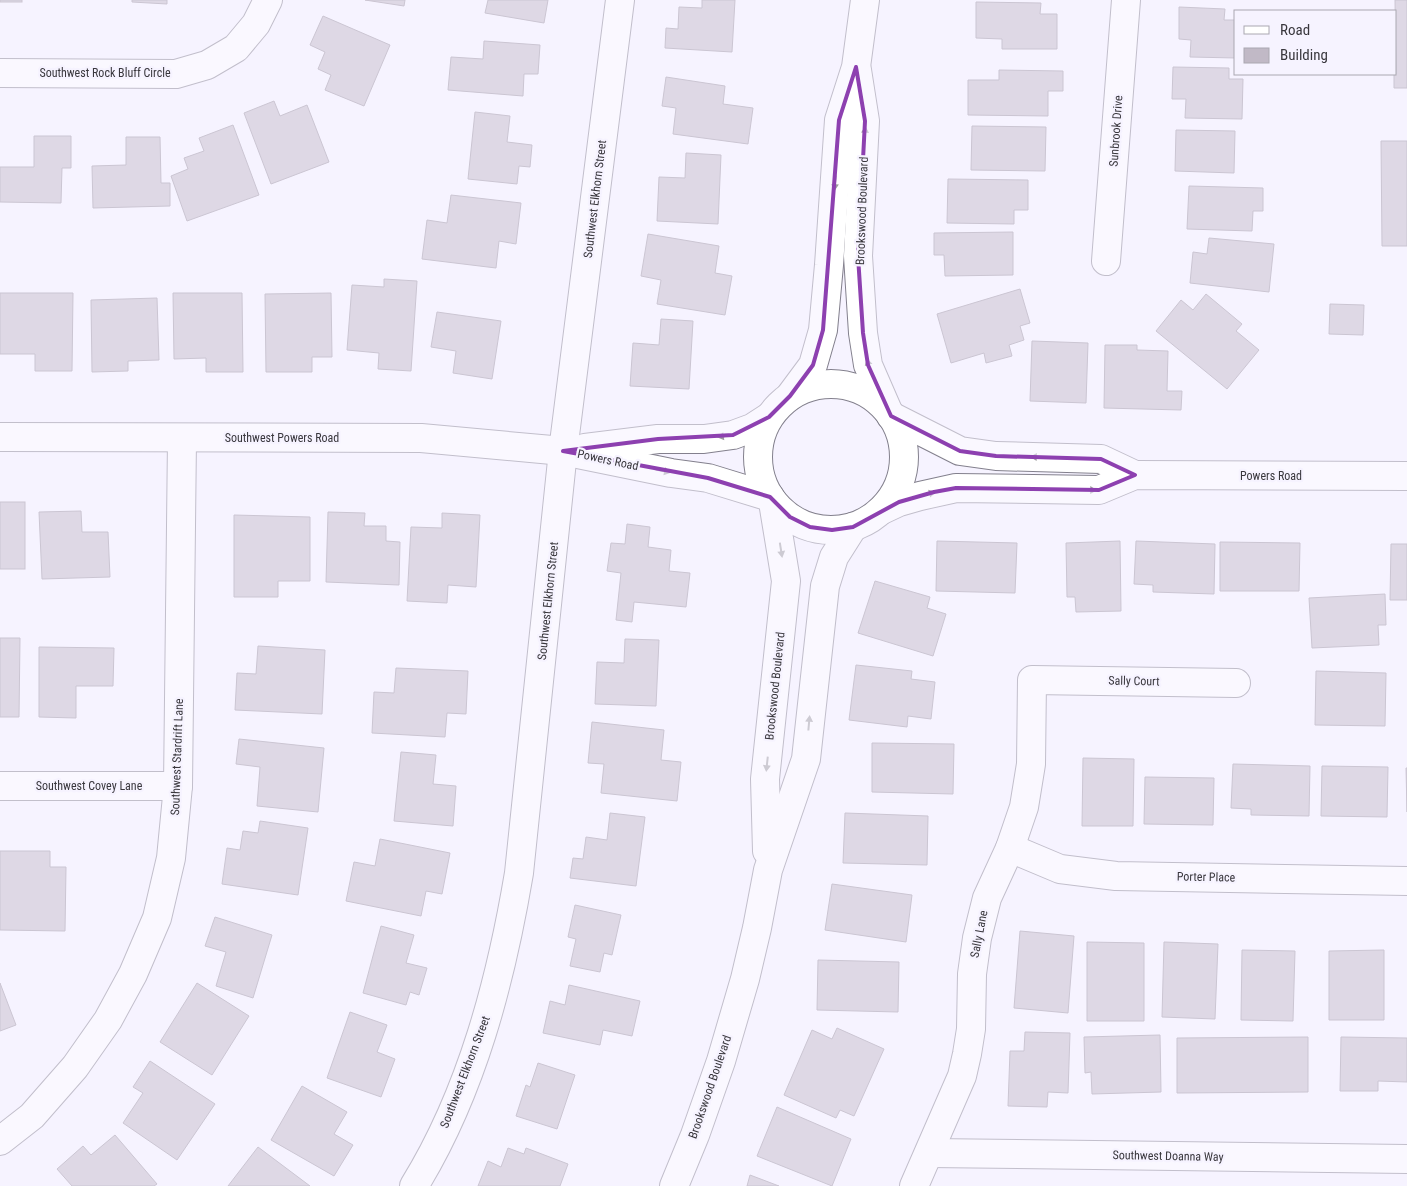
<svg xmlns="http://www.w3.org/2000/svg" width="1407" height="1186" viewBox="0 0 1407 1186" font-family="'Roboto Condensed',sans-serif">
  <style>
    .building { fill: #c1b9c6; stroke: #978f9c }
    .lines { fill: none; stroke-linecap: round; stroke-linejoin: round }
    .minor-casing { stroke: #83808d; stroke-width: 30 }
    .major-casing { stroke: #83808d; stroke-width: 30 }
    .minor { stroke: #fff; stroke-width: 28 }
    .major { stroke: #fff; stroke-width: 28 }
    .oneway { fill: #9c9b9e }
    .marked { fill: none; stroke: #8d40b0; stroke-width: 4; stroke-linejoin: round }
    .labels { text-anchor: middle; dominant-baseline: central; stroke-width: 4.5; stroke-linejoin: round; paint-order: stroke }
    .street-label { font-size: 12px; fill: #39373d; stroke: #f6f3ff }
  </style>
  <rect width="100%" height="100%" fill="#f6f3ff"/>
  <g class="building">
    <rect x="0" y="0" width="22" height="2"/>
    <polygon points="132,0 167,0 167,4 132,2"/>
    <polygon points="365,0 405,0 404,6"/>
    <polygon points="488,0 548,0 544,23 485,13"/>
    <polygon points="702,0 735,0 732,52 665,48 666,28 678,29 679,7 702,8"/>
    <polygon points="1395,0 1407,0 1407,88 1394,88 1394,74 1396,74"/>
    <polygon points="976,2 1041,3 1040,14 1057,14 1057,49 1002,49 1002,39 976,38"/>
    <polygon points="1179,7 1225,9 1224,20 1236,20 1236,58 1190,57 1191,40 1179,39"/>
    <polygon points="323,16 390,45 364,106 325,90 331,75 318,69 325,52 310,45"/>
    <polygon points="484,41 540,45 538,74 524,74 523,96 448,90 451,57 483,59"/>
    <polygon points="1173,67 1229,68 1229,79 1243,79 1242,119 1185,118 1186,99 1172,99"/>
    <polygon points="999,70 1063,71 1063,91 1048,91 1048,116 968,115 968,80 999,80"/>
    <polygon points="666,77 725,86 723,104 753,108 748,144 673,134 676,108 662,106"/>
    <polygon points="274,101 280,116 307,105 329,162 271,184 244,113"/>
    <polygon points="475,112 510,116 507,142 532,145 530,167 519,166 517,184 468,179"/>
    <polygon points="233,125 259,195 187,221 171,176 188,169 184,158 204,151 199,138"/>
    <polygon points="972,126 1046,127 1045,171 971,170"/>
    <polygon points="1176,130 1235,131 1234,173 1175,171"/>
    <polygon points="34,136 71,136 71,168 62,168 61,203 0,202 0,167 34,167"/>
    <polygon points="126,137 160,137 161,183 170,183 170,206 93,208 92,166 126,165"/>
    <polygon points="1381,141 1407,141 1407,246 1382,246"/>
    <polygon points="686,153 721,155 718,224 657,221 659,177 685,178"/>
    <polygon points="948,179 1028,180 1028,210 1014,210 1014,224 947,223"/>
    <polygon points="1189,186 1263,188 1263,211 1253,211 1252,231 1187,229"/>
    <polygon points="451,195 521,203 516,244 499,241 496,268 422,259 427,220 447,223"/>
    <polygon points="1013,232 1013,275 945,276 944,255 934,255 934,233"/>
    <polygon points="648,234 719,246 715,273 732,276 725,315 657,304 661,280 641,276"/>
    <polygon points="1209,238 1274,244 1269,292 1190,283 1193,252 1207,254"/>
    <polygon points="384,279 417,281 411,371 378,369 379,353 347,350 352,285 384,287"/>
    <polygon points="1020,289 1030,323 1020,326 1024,340 1009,345 1012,356 986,363 984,353 951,363 937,314"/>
    <polygon points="0,293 73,293 72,371 35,371 35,354 0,354"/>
    <polygon points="173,293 242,293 243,372 206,372 206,358 174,359"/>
    <polygon points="331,293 332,357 312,357 312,372 266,372 265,294"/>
    <polygon points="1206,294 1242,324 1236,331 1259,350 1227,389 1156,331 1181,300 1193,310"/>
    <polygon points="157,298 159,360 128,361 128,371 92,372 91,300"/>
    <polygon points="1330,304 1364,305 1363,335 1329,334"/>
    <polygon points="437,312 501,321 492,379 453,373 456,351 431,347"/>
    <polygon points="661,319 693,321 689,389 630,386 633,343 659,345"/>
    <polygon points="1032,341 1088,343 1086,403 1030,401"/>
    <polygon points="1105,345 1137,345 1137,350 1168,351 1167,391 1182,391 1181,410 1104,408"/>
    <rect x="0" y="502" width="25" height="67"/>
    <polygon points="81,511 82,532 108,532 110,577 42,579 39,512"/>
    <polygon points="328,512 365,513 364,526 386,526 386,541 400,542 399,585 326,582"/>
    <polygon points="442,513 480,515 476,587 448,585 447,603 407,601 411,527 442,528"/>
    <polygon points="234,515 310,517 310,581 278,581 278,597 234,597"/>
    <polygon points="627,524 650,527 648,547 671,550 669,571 690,573 686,607 634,602 632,622 616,620 621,573 607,571 611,543 625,544"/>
    <polygon points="937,541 1017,543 1015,593 936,591"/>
    <polygon points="1120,541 1121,611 1076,612 1075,597 1067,597 1066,543"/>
    <polygon points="1136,541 1215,544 1214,594 1153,592 1153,585 1134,584"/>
    <polygon points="1220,542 1300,543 1299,591 1220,591"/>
    <polygon points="1391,544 1407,544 1407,600 1390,600"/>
    <polygon points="875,581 930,597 927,608 946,614 933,656 858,633"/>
    <polygon points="1385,594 1386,625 1378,625 1379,645 1312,648 1309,598"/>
    <polygon points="0,638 20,638 19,717 0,717"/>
    <polygon points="625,639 659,640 656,706 595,704 597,662 624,663"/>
    <polygon points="258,646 325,650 322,714 235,710 237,673 256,674"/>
    <polygon points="39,647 114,648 113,686 76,686 76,718 39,717"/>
    <polygon points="856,665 912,671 911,679 935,682 931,719 908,716 907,727 849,720"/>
    <polygon points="396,668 468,671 466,714 447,713 445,737 372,733 374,692 394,693"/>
    <polygon points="1316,671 1386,673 1385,726 1315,725"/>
    <polygon points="592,722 664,730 661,760 681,762 677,801 601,793 604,764 588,763"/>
    <polygon points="239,739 324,748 318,812 257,806 260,767 236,764"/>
    <polygon points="872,743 954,744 953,794 872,792"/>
    <polygon points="401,752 436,755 433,784 456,786 453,826 394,821"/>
    <polygon points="1083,758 1134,759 1133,826 1082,826"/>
    <polygon points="1233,764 1310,766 1309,816 1251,815 1251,809 1231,808"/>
    <polygon points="1322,766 1388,767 1387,817 1321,816"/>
    <polygon points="1406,768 1407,768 1407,812"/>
    <polygon points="1145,777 1214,778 1213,825 1144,824"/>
    <polygon points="610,813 645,817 636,886 570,878 573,858 583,859 586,837 607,840"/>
    <polygon points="845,813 928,816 927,865 843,863"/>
    <polygon points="260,821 308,828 298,895 222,884 227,848 240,850 243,831 258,833"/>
    <polygon points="380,839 450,853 442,894 426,891 421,916 346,901 354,862 375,866"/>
    <polygon points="0,851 50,851 50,867 66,867 65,931 0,930"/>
    <polygon points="832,884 912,895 906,942 825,930"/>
    <polygon points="575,905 621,915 612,955 604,953 600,972 570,966 576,939 568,937"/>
    <polygon points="215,917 272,935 253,998 216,986 226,952 205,946"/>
    <polygon points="381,926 414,935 406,963 427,968 419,995 410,992 406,1005 363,993"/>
    <polygon points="1020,931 1074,936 1068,1013 1014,1008"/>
    <polygon points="1087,942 1144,943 1144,1021 1087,1021"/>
    <polygon points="1164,942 1218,944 1215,1019 1162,1017"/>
    <polygon points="1242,950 1295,951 1293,1021 1241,1020"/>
    <polygon points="1384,950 1384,1020 1329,1020 1329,951"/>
    <polygon points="818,960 899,962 898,1012 817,1010"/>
    <polygon points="0,983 16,1025 0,1031"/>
    <polygon points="197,983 249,1016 212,1075 160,1042"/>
    <polygon points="569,985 640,1001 632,1036 603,1030 600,1045 543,1033 550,1001 565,1005"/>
    <polygon points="350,1012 387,1025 377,1052 395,1059 381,1097 327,1078"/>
    <polygon points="837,1028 884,1049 854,1116 840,1110 836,1118 784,1095 812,1030 832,1039"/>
    <polygon points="1025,1032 1070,1033 1068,1093 1048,1092 1047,1107 1008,1106 1010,1051 1024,1051"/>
    <polygon points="1160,1035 1161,1092 1092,1094 1091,1072 1085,1073 1084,1037"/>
    <polygon points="1308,1037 1308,1092 1177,1093 1177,1038"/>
    <polygon points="1341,1037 1407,1038 1407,1082 1378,1081 1378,1091 1340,1091"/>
    <polygon points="150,1061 215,1104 177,1160 123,1123 143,1093 133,1087"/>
    <polygon points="538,1063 575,1075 557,1129 516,1116 526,1085 530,1087"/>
    <polygon points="302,1086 347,1112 334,1134 353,1145 334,1176 271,1140"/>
    <polygon points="777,1107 851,1139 832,1186 757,1156"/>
    <polygon points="115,1135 157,1184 154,1186 72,1186 57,1169 83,1146 91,1155"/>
    <polygon points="258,1147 310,1186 228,1186"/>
    <polygon points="508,1148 524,1154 526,1148 568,1164 560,1186 478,1186 488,1161 501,1167"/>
    <polygon points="750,1175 779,1186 747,1186"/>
  </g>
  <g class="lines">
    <g class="minor-casing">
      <g id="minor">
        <polyline points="857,70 865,121 858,256 863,333 868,365 888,411"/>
        <polyline points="0,73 176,74 207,65 236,48 256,24 268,0"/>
        <polyline points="1106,261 1126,0"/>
        <polyline points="790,396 813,365 823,330 829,265 839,120 856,67 865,0"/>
        <polyline points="0,437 421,438 563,451 671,473 708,478 770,497"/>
        <polyline points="585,448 658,439 704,439 733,435 752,428 769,417"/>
        <polyline points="0,786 178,786"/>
        <polyline points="1010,848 1060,869 1116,876 1407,881"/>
        <polyline points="0,1141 32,1116 75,1067 108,1020 133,974 157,918 171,858 178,786 182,439"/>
        <polyline points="929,1153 1407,1159"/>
        <path d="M414,1186C472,1092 501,980 519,873L563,451L620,0"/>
        <polyline points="914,1186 962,1076 967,1054 971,1029 972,974 977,938 987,898 1010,848 1024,807 1031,764 1032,680 1236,683"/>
      </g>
    </g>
    <g class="major-casing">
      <g id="major">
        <circle cx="831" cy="457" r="73"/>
        <polyline points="891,416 960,451 996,456 1101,459 1135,475"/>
        <polyline points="882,510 899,502 920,496 956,488 1099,490 1135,475 1407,476"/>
        <polyline points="767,851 765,779 786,581 773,502"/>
        <polyline points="674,1186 695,1135 721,1061 745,979 757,928 768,870 806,759 825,586 834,557 853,527"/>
      </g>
    </g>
    <use href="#minor" class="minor"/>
    <use href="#major" class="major"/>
  </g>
  <defs><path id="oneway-solid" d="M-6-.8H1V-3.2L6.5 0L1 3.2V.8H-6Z" transform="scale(1.25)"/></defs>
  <g class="oneway">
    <use href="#oneway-solid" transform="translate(865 134) rotate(-87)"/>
    <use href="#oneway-solid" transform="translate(835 183) rotate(94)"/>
    <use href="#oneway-solid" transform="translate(869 366) rotate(-106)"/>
    <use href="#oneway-solid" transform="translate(725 436) rotate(172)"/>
    <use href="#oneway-solid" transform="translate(1038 457) rotate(-178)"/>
    <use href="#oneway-solid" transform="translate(663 471) rotate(12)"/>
    <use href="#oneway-solid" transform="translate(1089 490) rotate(1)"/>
    <use href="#oneway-solid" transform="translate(928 494) rotate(-15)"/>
    <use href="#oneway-solid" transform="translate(781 550) rotate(81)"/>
    <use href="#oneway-solid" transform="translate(809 723) rotate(-85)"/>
    <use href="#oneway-solid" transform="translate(767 764) rotate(96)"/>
  </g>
  <path d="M0 0H1407V1186H0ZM856,67L865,121L858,256L863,333L868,365L891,416L960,451L996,456L1101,459L1135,475L1099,490L956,488L934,492L899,502L853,527L832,530L810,527L790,517L770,497L708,478L563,451L658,439L733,435L769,417L790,396L813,365L823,330L839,120Z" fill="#f6f3ff" fill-opacity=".55" fill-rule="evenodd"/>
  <path class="marked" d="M856,67L865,121L858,256L863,333L868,365L891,416L960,451L996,456L1101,459L1135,475L1099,490L956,488L934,492L899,502L853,527L832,530L810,527L790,517L770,497L708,478L563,451L658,439L733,435L769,417L790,396L813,365L823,330L839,120Z"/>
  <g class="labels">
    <g class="street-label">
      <text x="105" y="73">Southwest Rock Bluff Circle</text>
      <text transform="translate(1116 131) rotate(-86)">Sunbrook Drive</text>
      <text transform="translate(595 199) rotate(-83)">Southwest Elkhorn Street</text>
      <text transform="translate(862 211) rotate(-88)">Brookswood Boulevard</text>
      <text x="282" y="438">Southwest Powers Road</text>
      <text transform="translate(608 460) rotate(12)">Powers Road</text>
      <text x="1271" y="476">Powers Road</text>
      <text transform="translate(548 601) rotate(-84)">Southwest Elkhorn Street</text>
      <text transform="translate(1134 681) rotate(1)">Sally Court</text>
      <text transform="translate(775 686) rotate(-84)">Brookswood Boulevard</text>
      <text transform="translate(177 757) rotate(-88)">Southwest Stardrift Lane</text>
      <text x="89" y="786">Southwest Covey Lane</text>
      <text transform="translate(1206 877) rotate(1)">Porter Place</text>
      <text transform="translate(979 934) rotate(-79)">Sally Lane</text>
      <text transform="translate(465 1072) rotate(-69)">Southwest Elkhorn Street</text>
      <text transform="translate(710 1087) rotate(-71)">Brookswood Boulevard</text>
      <text transform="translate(1168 1156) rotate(1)">Southwest Doanna Way</text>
    </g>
  </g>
  <rect x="1234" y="10" width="162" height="65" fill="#f6f3ff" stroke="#aaa8b1"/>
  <rect x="1244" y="26" width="25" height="8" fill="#ffffff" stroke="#aaa8b1"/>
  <text x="1280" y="35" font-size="15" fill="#39373d">Road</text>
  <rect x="1244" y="48" width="25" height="15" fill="#c1b9c6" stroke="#aaa8b1"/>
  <text x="1280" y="60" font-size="15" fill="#39373d">Building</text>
</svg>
